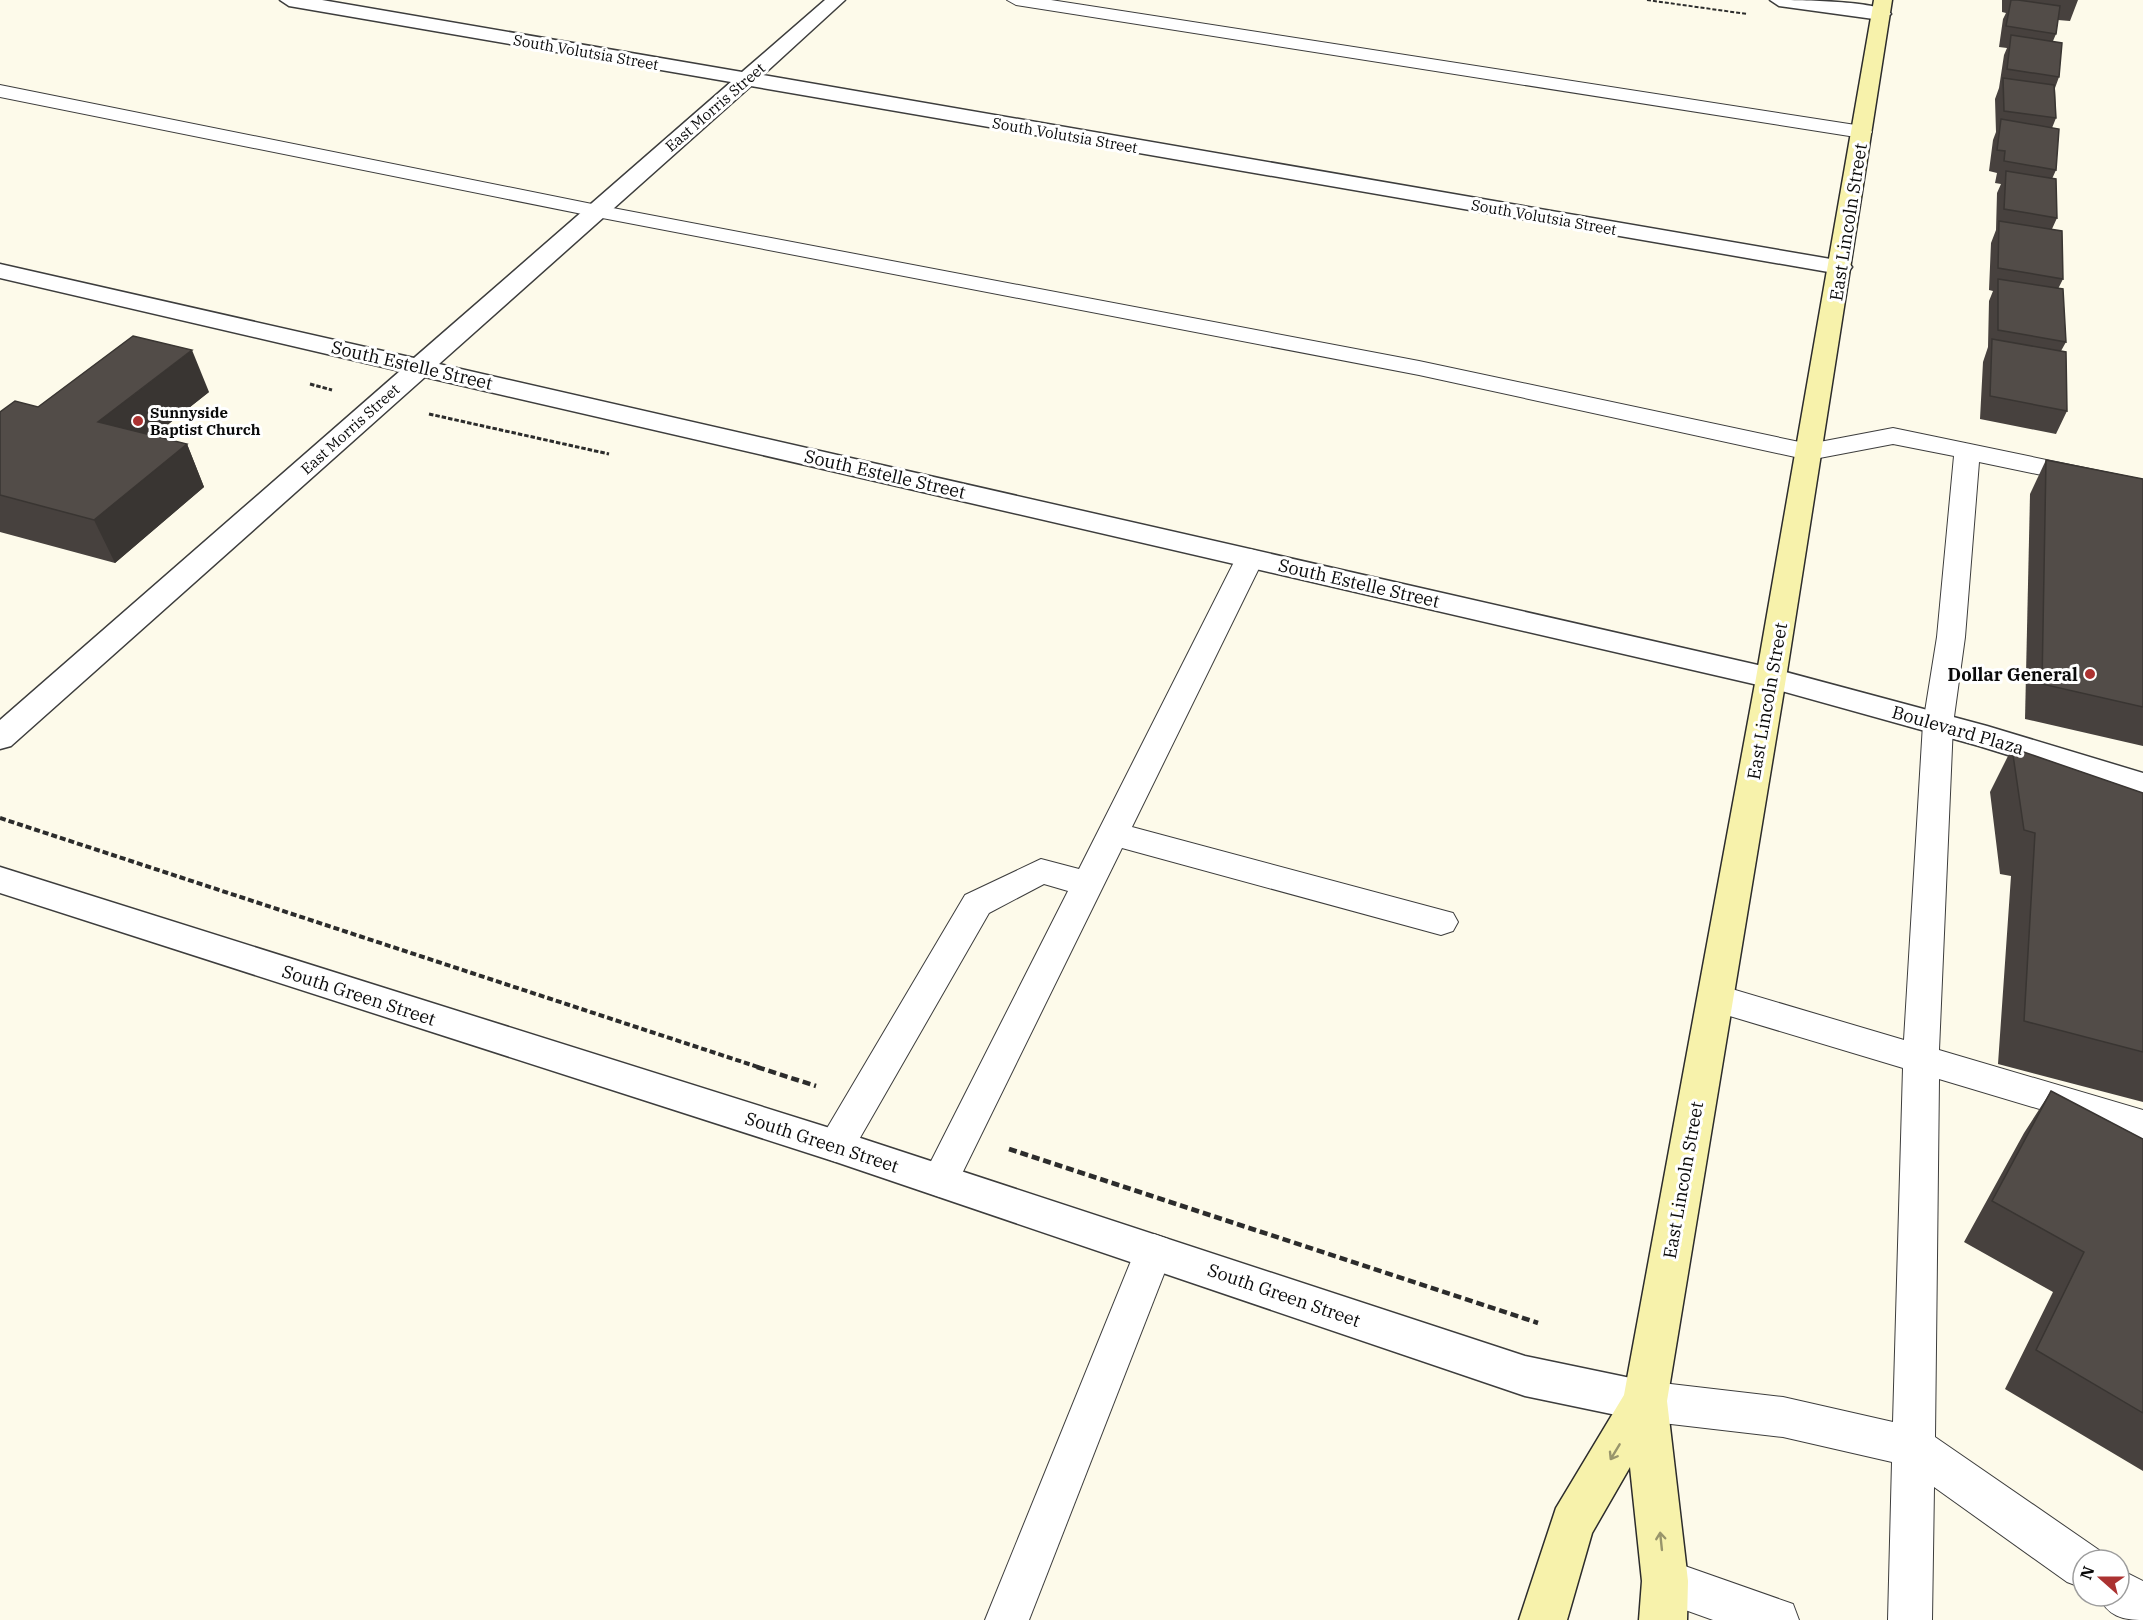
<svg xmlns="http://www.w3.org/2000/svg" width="2143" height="1620" viewBox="0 0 2143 1620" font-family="'IBM Plex Serif',serif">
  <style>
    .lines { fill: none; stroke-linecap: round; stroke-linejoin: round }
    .lane-casing { stroke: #3d3d3d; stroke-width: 2 }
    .street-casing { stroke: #3d3d3d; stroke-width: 3 }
    .secondary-casing { stroke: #2c2c2c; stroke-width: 3 }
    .path-far3 { stroke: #2c2c2c; stroke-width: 2; stroke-dasharray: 4 2; stroke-linecap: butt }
    .path-far2 { stroke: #2c2c2c; stroke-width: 3; stroke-dasharray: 4.5 2; stroke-linecap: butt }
    .path-far1 { stroke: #2c2c2c; stroke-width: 4; stroke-dasharray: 6 3; stroke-linecap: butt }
    .path { stroke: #2c2c2c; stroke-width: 4.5; stroke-dasharray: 8 4; stroke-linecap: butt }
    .lane { fill: #fff; fill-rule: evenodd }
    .street { fill: #fff; fill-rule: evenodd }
    .secondary { fill: #f7f2ab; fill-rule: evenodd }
    .wall { fill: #47413e }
    .shaded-wall { fill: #393532 }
    .building { fill: #524c48; stroke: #393532; stroke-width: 1.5 }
    .oneway { stroke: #98956b }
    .poi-dot { fill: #ab3231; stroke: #fff; stroke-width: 2 }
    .labels { text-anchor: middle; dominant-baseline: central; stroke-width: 6; stroke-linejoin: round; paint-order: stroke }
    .far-street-label { font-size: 15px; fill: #0a0a0a; stroke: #fff }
    .far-poi-label { font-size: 15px; font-weight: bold; fill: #0a0a0a; stroke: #fff; text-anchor: start }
    .street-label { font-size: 18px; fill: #0a0a0a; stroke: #fff }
    .poi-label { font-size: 18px; font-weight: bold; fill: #0a0a0a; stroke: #fff; text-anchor: end }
  </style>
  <rect width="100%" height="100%" fill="#fdfaea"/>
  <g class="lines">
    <g class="lane-casing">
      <g id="lane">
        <polygon points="1007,0 1051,0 1862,126 1869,128 1872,132 1869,136 1862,138 1016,5"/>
        <polygon points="0,85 597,205 1419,361 1809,444 1893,428 2143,480 2143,496 1979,462 1965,637 1953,724 1939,1050 2143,1110 2143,1140 1939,1079 1935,1437 2099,1550 2103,1560 2083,1560 2083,1588 2067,1582 1934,1487 1932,1620 1888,1620 1892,1462 1783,1437 1645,1421 1630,1415 1624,1401 1630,1387 1645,1381 1783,1397 1893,1422 1903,1068 1703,1008 1698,998 1703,988 1715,984 1904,1040 1923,724 1937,637 1954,456 1893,444 1809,460 1419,375 597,217 0,97"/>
        <polygon points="1250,549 1260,552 1264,558 1132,827 1453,913 1458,922 1453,931 1441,935 1122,848 953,1192 940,1197 927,1192 921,1181 1068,891 1044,884 989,913 849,1157 836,1162 823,1157 817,1146 823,1135 965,895 1041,859 1079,869 1236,558 1240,552"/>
        <polygon points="1154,1234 1168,1239 1173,1251 1029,1620 985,1620 1135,1251 1140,1239"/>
        <polygon points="1665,1559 1793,1604 1799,1620 1713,1620 1649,1597 1643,1581 1649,1565"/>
        <path d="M2119,1569L2143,1581V1620C2123,1620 2107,1616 2099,1596H2119Z"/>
      </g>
    </g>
    <g class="street-casing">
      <g id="street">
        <polygon points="280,0 322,0 742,72 825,0 845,0 763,75 1848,262 1852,267 1848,272 1840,274 751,86 439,364 1771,668 1987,726 2143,773 2143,797 1979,746 1771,688 425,377 11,746 0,749 0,720 400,371 0,278 0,264 414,358 731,82 289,6"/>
        <path d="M1770,0C1789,0 1881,0 1891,14L1881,20L1779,6Z"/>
        <polygon points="0,867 836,1130 1525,1356 1645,1381 1660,1387 1667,1401 1660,1415 1645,1421 1525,1396 836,1162 0,893"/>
      </g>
    </g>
    <g class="secondary-casing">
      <polygon id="secondary" points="1874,0 1892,0 1786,678 1667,1401 1688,1581 1687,1620 1639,1620 1642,1581 1630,1467 1592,1533 1567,1620 1519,1620 1556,1508 1624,1395 1756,678"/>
    </g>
    <polyline class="path-far3" points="1647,0 1747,14"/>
    <g class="path-far2">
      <polyline points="310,384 332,390"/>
      <polyline points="429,414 609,454"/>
    </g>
    <polyline class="path-far1" points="0,818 761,1068"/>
    <g class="path">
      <polyline points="757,1067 816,1086"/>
      <polyline points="1009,1149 1538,1323"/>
    </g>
    <use href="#lane" class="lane"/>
    <use href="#street" class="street"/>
    <use href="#secondary" class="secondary"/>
  </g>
  <g class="wall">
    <polygon points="2002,0 2078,0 2070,21 2058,20 2056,34 2053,41 2059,77 2055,88 2056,118 2052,128 2056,170 2052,179 2057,218 2052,229 2063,279 2058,289 2066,342 2061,351 2067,411 2056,434 1980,419 1983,362 1988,347 1989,301 1993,291 1989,290 1991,243 1996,230 1997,193 2001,184 1995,183 1997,173 1989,171 1993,140 1996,132 1995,99 1999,88 2004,55 2007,48 1999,47 2003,19 2006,13 2002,12"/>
    <polygon points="209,392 153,436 187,444 204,487 115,563 0,532 0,412 38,407"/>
    <polygon points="2046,460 2143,479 2143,746 2025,719 2030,494"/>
    <polygon points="2012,748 2143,793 2143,1102 1998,1064 2011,876 2000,874 1990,792"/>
    <polygon points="2051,1091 2143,1139 2143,1471 2005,1389 2053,1292 1964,1242 2024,1133"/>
  </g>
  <g class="shaded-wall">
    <polygon points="192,350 209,392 117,465 98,422"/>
    <polygon points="187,444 204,487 115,563 94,520"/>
  </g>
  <g class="building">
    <polygon points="2011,0 2018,0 2060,6 2056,34 2006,26"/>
    <polygon points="2011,35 2062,43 2059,77 2007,69"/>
    <polygon points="2003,78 2054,85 2056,118 2004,111"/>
    <polygon points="2001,119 2059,129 2056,170 2004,161 2005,151 1997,150"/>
    <polygon points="2006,171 2056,179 2057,218 2004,209"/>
    <polygon points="1999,221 2062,231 2063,279 1998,268"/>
    <polygon points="1998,279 2063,289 2066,342 1998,330"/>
    <polygon points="133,336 192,350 98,422 187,444 94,520 0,495 0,412 15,401 38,407"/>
    <polygon points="1992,339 2066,352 2067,411 1990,396"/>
    <polygon points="2046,460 2143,479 2143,707 2042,684"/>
    <polygon points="2012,748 2143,793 2143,1052 2024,1021 2035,833 2024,830"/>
    <polygon points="2051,1091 2143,1139 2143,1413 2036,1350 2084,1252 1992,1201"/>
  </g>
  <defs><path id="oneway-shaft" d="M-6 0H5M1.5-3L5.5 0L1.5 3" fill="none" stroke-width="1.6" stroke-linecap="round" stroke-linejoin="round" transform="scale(1.5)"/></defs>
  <g class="oneway">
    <use href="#oneway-shaft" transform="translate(1615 1452) rotate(121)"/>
    <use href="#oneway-shaft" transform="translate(1661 1541) rotate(-96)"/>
  </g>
  <g class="poi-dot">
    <circle cx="138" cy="421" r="6"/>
    <circle cx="2090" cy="674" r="6"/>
  </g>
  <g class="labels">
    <g class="far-street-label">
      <text transform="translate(586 52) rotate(10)">South Volutsia Street</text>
      <text transform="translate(715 107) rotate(-41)">East Morris Street</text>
      <text transform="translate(1065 135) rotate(10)">South Volutsia Street</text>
      <text transform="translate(1544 217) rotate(10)">South Volutsia Street</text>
      <text transform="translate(350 429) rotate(-42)">East Morris Street</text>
    </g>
    <g class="far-poi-label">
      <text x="150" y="412">Sunnyside<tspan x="150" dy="17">Baptist Church</tspan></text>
    </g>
    <g class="street-label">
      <text transform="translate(1848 222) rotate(-81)">East Lincoln Street</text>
      <text transform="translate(412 365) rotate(13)">South Estelle Street</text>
      <text transform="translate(885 474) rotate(13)">South Estelle Street</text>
      <text transform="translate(1359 583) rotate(13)">South Estelle Street</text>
      <text transform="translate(1767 701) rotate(-80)">East Lincoln Street</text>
      <text transform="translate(1958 730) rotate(16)">Boulevard Plaza</text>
      <text transform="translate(359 995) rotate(18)">South Green Street</text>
      <text transform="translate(822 1142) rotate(18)">South Green Street</text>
      <text transform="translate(1683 1180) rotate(-80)">East Lincoln Street</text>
      <text transform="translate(1284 1295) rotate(19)">South Green Street</text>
    </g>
    <g class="poi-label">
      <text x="2078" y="674">Dollar General</text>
    </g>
  </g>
  <g transform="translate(2101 1578) rotate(291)"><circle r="28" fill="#ffffff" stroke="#9d9d9d" stroke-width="1.5"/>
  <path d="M0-4.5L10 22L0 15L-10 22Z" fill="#ab3231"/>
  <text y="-9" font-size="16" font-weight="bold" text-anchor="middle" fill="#0a0a0a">N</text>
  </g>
</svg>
